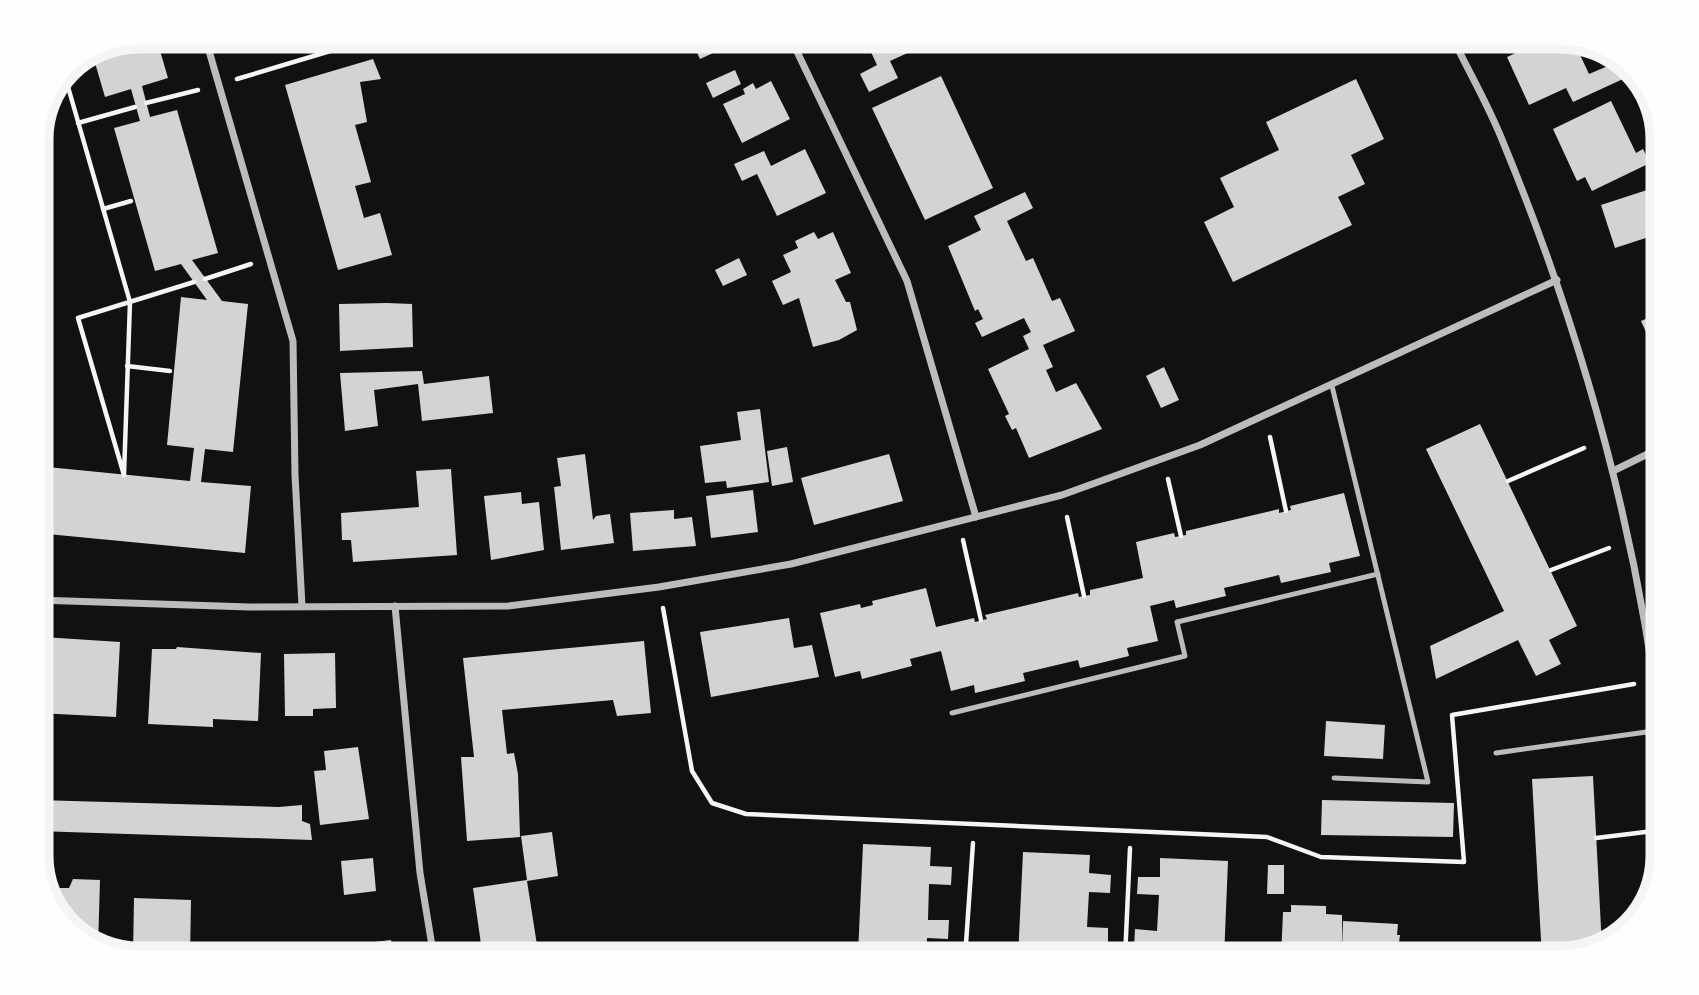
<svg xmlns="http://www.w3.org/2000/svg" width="1699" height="995" viewBox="0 0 1699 995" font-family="Manrope,sans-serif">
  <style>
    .building { fill: #d3d3d3 }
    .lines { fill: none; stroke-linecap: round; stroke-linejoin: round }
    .path { stroke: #f5f5f5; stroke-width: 4.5 }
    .service { stroke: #bcbcbc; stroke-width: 5 }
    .minor { stroke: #bcbcbc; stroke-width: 7 }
    .rim { fill: none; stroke: #f5f5f5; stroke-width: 9 }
  </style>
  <rect width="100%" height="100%" fill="#111"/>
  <g class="building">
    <polygon points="139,37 156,37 168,78 142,86 150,117 177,110 218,253 192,260 222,301 248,304 233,452 205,449 201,482 251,486 245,553 37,533 37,466 190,481 194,448 167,445 181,297 207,300 181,264 155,271 114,128 140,121 131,89 105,97 93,56"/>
    <polygon points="277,37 311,37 280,47"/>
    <polygon points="690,37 748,37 700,59"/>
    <polygon points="864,37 921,37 925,45 890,61 898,78 869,92 860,74 877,65"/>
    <polygon points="1299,37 1318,37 1302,44"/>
    <polygon points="1522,37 1560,37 1573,40 1589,74 1615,63 1623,79 1573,102 1566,88 1529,105 1507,57 1527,48"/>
    <polygon points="373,59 381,79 360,82 367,122 355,125 371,182 355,186 364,218 380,213 392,255 338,270 285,85"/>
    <polygon points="735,70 741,84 713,98 706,83"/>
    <polygon points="941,76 993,188 925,220 872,108"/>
    <polygon points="1356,79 1384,139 1351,155 1365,184 1338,197 1352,225 1233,282 1204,222 1234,207 1220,178 1279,150 1266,122"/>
    <polygon points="771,81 790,119 742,143 723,104 745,94 743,89 753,83 756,89"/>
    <polygon points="1611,101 1636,153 1643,149 1650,163 1592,191 1585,177 1577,181 1553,129"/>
    <polygon points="805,149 826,193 777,216 757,174 742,181 734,164 764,151 771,166"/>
    <polygon points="1647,190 1661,233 1615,248 1601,205"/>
    <polygon points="1025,192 1033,208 1007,221 1026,261 1033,258 1052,301 1060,298 1075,331 1043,345 1053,367 1046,370 1056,392 1076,383 1102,429 1029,458 1016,428 1012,430 1005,416 1009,414 988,369 1029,349 1023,336 1031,332 1024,318 982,337 975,323 983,319 978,309 975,311 948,246 981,230 974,216"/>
    <polygon points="814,232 818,239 833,232 851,273 835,280 846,302 850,302 857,330 839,340 813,347 799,298 783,305 772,281 791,272 783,255 798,248 795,241"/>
    <polygon points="739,258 747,275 723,286 715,270"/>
    <polygon points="387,303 412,304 413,347 340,351 339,304"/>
    <polygon points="1662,307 1662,359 1659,361 1641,321 1657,314 1656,310"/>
    <polygon points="1164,367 1179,400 1161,408 1146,376"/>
    <polygon points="422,371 424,384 489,376 493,413 422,421 418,384 374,390 378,426 345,431 340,373"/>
    <polygon points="760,409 769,482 727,488 726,481 705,483 700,446 741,440 737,412"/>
    <polygon points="1480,424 1577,626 1549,640 1561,664 1536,676 1518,640 1436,679 1430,646 1504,611 1426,449"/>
    <polygon points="787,447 793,482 772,486 767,451"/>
    <polygon points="585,454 593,520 596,516 610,514 614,543 561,550 554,487 561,486 557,458"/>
    <polygon points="889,454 903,501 814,525 801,478"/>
    <polygon points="451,469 457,555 353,562 351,540 342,540 341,513 419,507 416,471"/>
    <polygon points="753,490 758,532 711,538 706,496"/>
    <polygon points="521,492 522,504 539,502 544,550 491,560 484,496"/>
    <polygon points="1344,493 1360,556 1329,563 1331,572 1281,583 1279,575 1224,588 1226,596 1176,608 1174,600 1150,606 1158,641 1127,648 1129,656 1080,668 1078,660 1023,673 1025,681 975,693 974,685 951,691 941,651 910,659 912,666 862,679 860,671 835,677 820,613 860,604 861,608 873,605 872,601 926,588 936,627 974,618 975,622 987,619 985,615 1078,593 1079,597 1084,596 1090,595 1090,590 1143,578 1136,542 1174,533 1175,537 1181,536 1186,535 1186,531 1279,509 1279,513 1291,510 1290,506"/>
    <polygon points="674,510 674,519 692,517 696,546 633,551 630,513"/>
    <polygon points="789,618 794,648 812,645 819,677 711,697 700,632"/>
    <polygon points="37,634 43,634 43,637 120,642 116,717 38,713"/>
    <polygon points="644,641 651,713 617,716 613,700 502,710 507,754 514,753 518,774 520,837 467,841 461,757 474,757 463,658"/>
    <polygon points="177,647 261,653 258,721 213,719 213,727 148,724 152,649 176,649"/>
    <polygon points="335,653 336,708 313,709 313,716 285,716 284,654"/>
    <polygon points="1326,721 1385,725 1383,759 1324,756"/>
    <polygon points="358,747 369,819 320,825 314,771 326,770 324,751"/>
    <polygon points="1593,776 1602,947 1561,958 1542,958 1532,779"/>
    <polygon points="37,800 279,807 302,805 302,821 310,824 312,840 37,831"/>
    <polygon points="1322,800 1454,803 1453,837 1321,835"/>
    <polygon points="552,832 558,876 527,881 539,958 483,958 473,888 527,880 521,836"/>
    <polygon points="863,844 931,847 930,866 952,867 951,885 929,884 928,920 949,920 948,939 927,938 926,958 885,958 885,955 858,954"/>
    <polygon points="1023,852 1090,855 1089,873 1111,875 1110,893 1089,892 1087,927 1108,928 1108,947 1086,946 1085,958 1018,958"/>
    <polygon points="373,858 376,891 344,895 341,861"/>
    <polygon points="1160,858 1228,861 1224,958 1156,958 1156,949 1134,948 1135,929 1157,931 1159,895 1137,894 1138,877 1160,877"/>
    <polygon points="1268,865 1284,865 1284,894 1267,894"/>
    <polygon points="73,879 100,880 98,947 88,945 54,913 50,888 69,888"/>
    <polygon points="134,898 191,900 190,957 133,956"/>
    <polygon points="1291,905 1326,906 1326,914 1342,915 1342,948 1343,921 1398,924 1397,935 1400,935 1397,958 1281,958 1283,912 1291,912"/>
    <polygon points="391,940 394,958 368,958 366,943"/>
  </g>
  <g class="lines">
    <g class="path">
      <polyline points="64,73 130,302 124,475 78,318 194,282"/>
      <polyline points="237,79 377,37"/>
      <polyline points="146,103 198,90"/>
      <polyline points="78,123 135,107"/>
      <polyline points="103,209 131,201"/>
      <polyline points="205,279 251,264"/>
      <polyline points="127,366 170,371"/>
      <polyline points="1270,437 1286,511"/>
      <polyline points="1168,479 1181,536"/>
      <polyline points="1508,481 1584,448"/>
      <polyline points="1067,517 1084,596"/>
      <polyline points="963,540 981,620"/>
      <polyline points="1551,570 1609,548"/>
      <polyline points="663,608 692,771 712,803 746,814 1267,837 1321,857 1464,862 1452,715 1634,684"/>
      <polyline points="1596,838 1662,830"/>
      <polyline points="1602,944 1613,943"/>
      <polyline points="965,958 973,843"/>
      <polyline points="1125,958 1130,848"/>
    </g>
    <g class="service">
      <polyline points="1332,386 1428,782 1334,778"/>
      <polyline points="952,713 1185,656 1177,622 1378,574"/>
      <polyline points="1496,753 1661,730"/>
    </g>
    <g class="minor">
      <polyline points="205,37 293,341 295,475 302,606"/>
      <polyline points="790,37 907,281 976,517"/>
      <path d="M1452,37C1469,72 1489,106 1503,142C1582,333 1638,535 1662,741"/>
      <polyline points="1613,471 1662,447"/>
      <polyline points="37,600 249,607 508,606 659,587 791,564 1062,495 1200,445 1557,280"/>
      <polyline points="395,606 420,873 434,958"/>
    </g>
  </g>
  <path d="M0 0H1699V995H0ZM139 49H1560A90 90 0 0 1 1650 139V856A90 90 0 0 1 1560 946H139A90 90 0 0 1 49 856V139A90 90 0 0 1 139 49Z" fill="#fefefe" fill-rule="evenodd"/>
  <path class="rim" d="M139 49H1560A90 90 0 0 1 1650 139V856A90 90 0 0 1 1560 946H139A90 90 0 0 1 49 856V139A90 90 0 0 1 139 49Z"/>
</svg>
